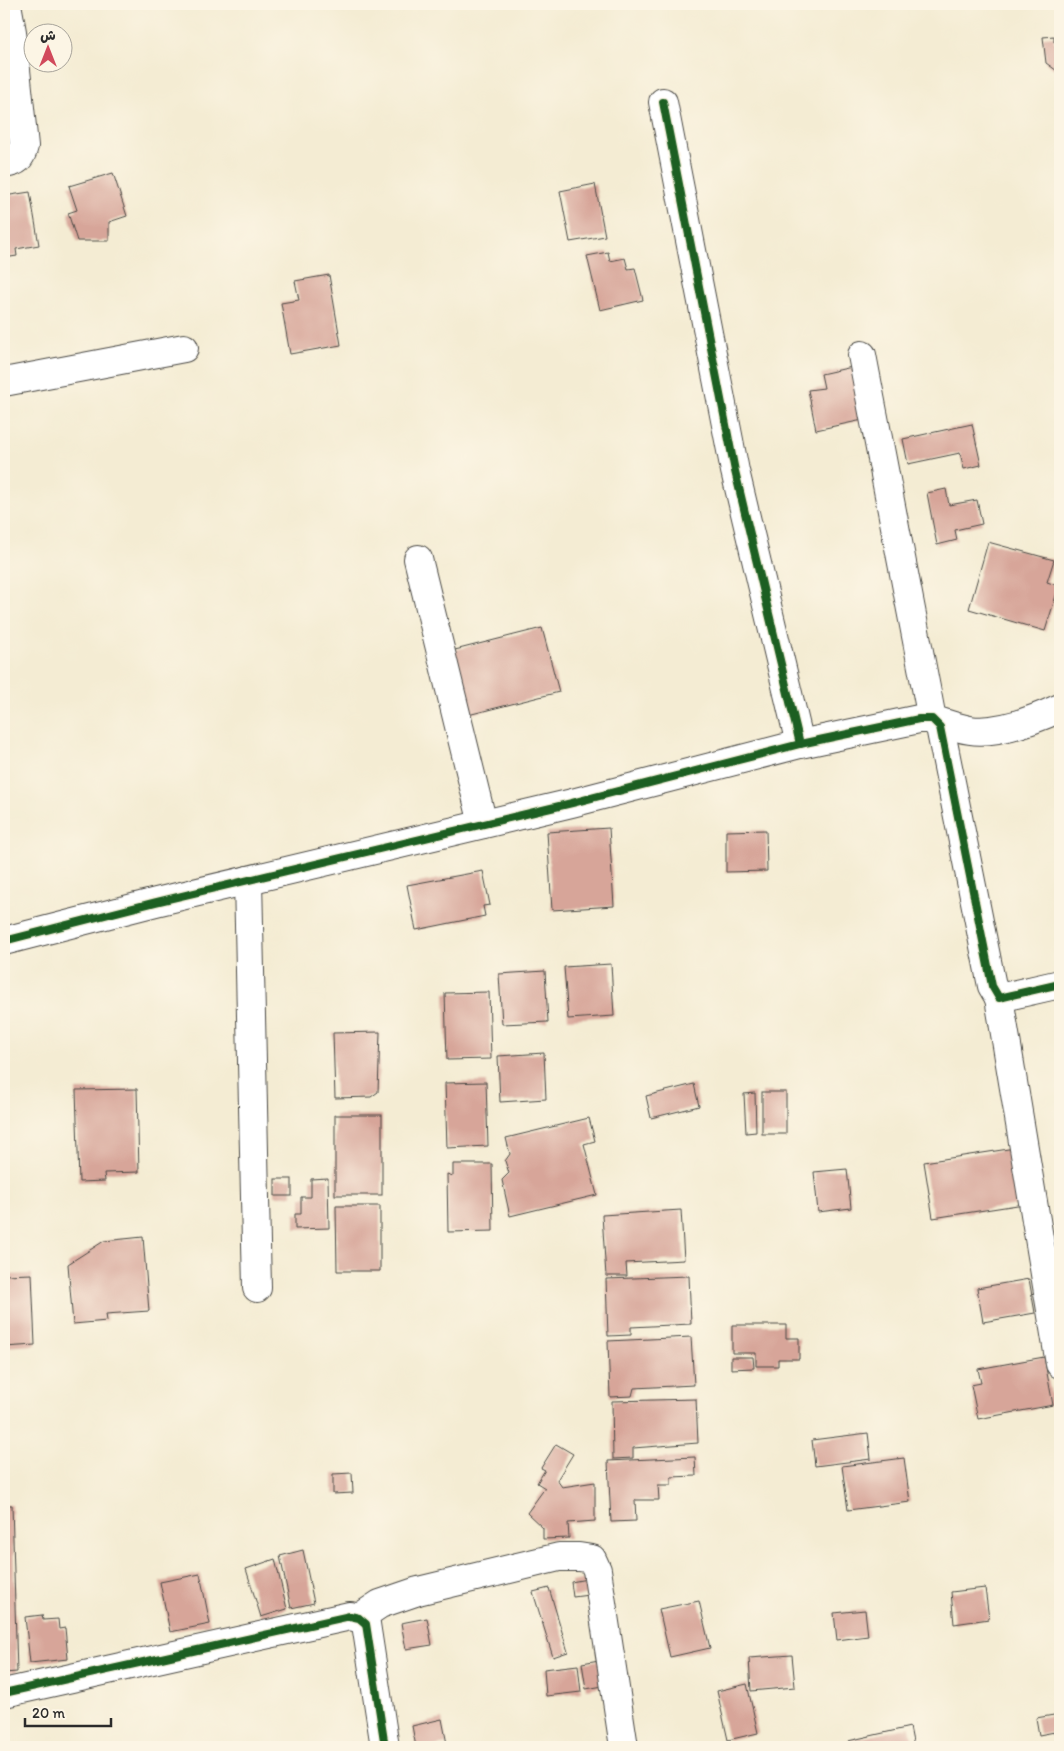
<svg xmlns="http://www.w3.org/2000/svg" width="1064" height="1751" viewBox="0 0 1064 1751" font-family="Itim,'Playpen Sans Arabic',sans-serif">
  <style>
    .building { fill: #d7a599 }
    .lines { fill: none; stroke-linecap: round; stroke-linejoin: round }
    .street-casing { stroke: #494844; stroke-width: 30 }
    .street { stroke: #fff; stroke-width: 28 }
    .cycleway-casing { stroke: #fcf5e5; stroke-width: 11 }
    .cycleway { stroke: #1b5e20; stroke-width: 8 }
  </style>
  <rect width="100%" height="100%" fill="#fcf5e5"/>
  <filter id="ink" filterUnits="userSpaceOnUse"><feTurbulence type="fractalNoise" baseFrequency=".02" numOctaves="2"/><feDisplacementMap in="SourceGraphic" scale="10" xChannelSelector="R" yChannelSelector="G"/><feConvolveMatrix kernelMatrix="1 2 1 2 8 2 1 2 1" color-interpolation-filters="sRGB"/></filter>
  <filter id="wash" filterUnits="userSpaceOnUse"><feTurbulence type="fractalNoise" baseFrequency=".0096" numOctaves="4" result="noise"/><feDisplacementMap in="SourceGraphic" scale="20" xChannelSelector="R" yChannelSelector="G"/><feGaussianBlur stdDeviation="1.12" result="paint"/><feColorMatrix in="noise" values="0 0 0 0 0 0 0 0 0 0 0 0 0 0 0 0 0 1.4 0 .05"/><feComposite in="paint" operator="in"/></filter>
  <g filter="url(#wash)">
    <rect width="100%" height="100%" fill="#f4ecd3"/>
    <g id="blocks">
      <g class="building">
        <polygon points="1054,36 1054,42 1060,41 1060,73 1046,63 1043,37"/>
        <polygon points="113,173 127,216 109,222 109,241 77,241 68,213 77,210 69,186"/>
        <polygon points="595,184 605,236 570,242 560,191"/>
        <polygon points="30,192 39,245 16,249 17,256 4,258 4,196"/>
        <polygon points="608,252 610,261 625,258 628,269 635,268 643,300 600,310 587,256"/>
        <polygon points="329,275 341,345 290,354 281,303 299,300 295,281"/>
        <polygon points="861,365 872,418 816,430 808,390 824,388 821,374"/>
        <polygon points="972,424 981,465 964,469 960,453 908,464 903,439"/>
        <polygon points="946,489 949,505 977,500 982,524 955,530 957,540 937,545 927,493"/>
        <polygon points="988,542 1054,560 1047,582 1059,586 1045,631 969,609"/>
        <polygon points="542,628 559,692 464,716 447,652"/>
        <polygon points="609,828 614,906 552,910 547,832"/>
        <polygon points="766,830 767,871 726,872 726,831"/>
        <polygon points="483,871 490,905 483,906 485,916 416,930 407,885"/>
        <polygon points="611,964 614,1016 568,1019 564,967"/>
        <polygon points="545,971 548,1022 502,1024 499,974"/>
        <polygon points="489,992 491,1059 447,1060 445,993"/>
        <polygon points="380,1032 378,1092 371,1097 335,1098 333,1033"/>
        <polygon points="544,1053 546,1099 500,1102 498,1056"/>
        <polygon points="486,1082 488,1146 447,1148 445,1083"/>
        <polygon points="694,1084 699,1106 651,1118 646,1096"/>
        <polygon points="137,1089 139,1172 104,1173 105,1181 79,1182 76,1090"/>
        <rect x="762" y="1092" width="24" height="42"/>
        <polygon points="755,1093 756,1132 746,1133 744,1094"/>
        <rect x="335" y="1115" width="47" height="80"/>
        <polygon points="589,1118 595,1141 584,1144 597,1195 510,1216 502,1180 509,1173 505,1161 510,1154 506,1138"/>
        <polygon points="1015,1148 1024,1204 933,1218 924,1162"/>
        <polygon points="453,1164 492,1164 493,1231 448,1232 447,1174 453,1176"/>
        <polygon points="847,1169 851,1208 818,1212 814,1172"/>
        <polygon points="328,1178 329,1228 295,1229 295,1214 301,1214 301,1197 311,1197 311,1179"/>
        <rect x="275" y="1179" width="17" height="17"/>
        <polygon points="336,1206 380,1206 380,1271 337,1271"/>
        <polygon points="681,1210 684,1260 626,1263 627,1276 606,1276 602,1215"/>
        <polygon points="143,1237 149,1311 106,1314 107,1321 73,1324 68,1264 104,1241"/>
        <polygon points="32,1274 35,1345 4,1347 4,1275"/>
        <polygon points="689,1276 691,1324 631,1327 631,1335 608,1336 606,1279"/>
        <polygon points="1029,1279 1035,1313 983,1322 977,1288"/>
        <polygon points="732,1325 786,1325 786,1338 799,1338 799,1359 778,1359 778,1366 756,1366 756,1353 732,1353"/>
        <polygon points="691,1337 694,1385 634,1388 632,1396 610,1397 608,1341"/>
        <polygon points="731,1357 753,1357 754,1368 731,1369"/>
        <polygon points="1044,1357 1053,1405 978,1419 971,1385 981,1383 978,1369"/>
        <polygon points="696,1399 698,1443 633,1448 633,1458 613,1459 612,1401"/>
        <polygon points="868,1433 871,1459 815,1466 812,1440"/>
        <polygon points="556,1444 573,1454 557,1480 562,1487 595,1482 595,1521 568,1523 569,1538 543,1539 543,1528 527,1513 545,1488 537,1483 545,1470 541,1468"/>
        <polygon points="695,1457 696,1476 671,1477 671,1485 658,1485 659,1500 635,1500 636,1521 611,1522 608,1461"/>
        <polygon points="904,1458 910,1502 848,1510 842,1466"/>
        <polygon points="352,1473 353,1493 333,1494 333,1474"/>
        <polygon points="4,1505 12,1505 17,1672 4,1673"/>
        <polygon points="303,1550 314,1603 291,1608 280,1556"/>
        <polygon points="275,1559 287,1609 261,1617 246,1569"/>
        <polygon points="200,1574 210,1624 170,1632 160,1582"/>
        <polygon points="587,1579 589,1595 573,1597 571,1582"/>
        <polygon points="549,1588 568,1652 553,1657 533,1592"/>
        <polygon points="985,1588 989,1619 954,1624 951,1592"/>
        <polygon points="699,1601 710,1648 670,1657 659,1609"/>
        <polygon points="865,1610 868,1636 837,1640 834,1613"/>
        <polygon points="42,1615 43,1620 58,1619 59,1629 65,1628 68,1659 30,1663 25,1617"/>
        <polygon points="427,1618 432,1645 406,1649 401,1623"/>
        <polygon points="792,1655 795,1687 751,1691 749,1658"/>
        <polygon points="599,1660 603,1686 586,1689 582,1663"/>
        <polygon points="578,1665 581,1692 546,1696 544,1669"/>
        <polygon points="747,1684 758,1733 728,1740 717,1691"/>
        <polygon points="1060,1714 1060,1731 1039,1735 1036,1718"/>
        <polygon points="442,1719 447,1744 430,1747 416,1747 412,1726"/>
        <polygon points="910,1727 914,1747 849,1747 848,1741"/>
      </g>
    </g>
  </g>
  <g filter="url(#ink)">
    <use href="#blocks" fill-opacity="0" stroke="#494844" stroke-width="1"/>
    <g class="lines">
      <g class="street-casing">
        <g id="street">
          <polyline points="663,102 735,471 800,744"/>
          <path d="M4,164C17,162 21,159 24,146L12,32L7,4"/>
          <path d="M862,355L932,719C944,723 957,728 970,730C997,734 1036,719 1060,708"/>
          <polyline points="4,382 184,348"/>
          <polyline points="418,559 483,824"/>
          <polyline points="248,880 257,1288"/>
          <polyline points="4,941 156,902 572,803 800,744 919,719 932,719 940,727 992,986 999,998 1060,984"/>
          <polyline points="999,998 1060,1364"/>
          <polyline points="359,1618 380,1604 418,1591 559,1557 579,1557 592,1559 597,1570 624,1747"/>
          <polyline points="4,1693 350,1616 359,1618 366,1624 385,1747"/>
        </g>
      </g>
      <use href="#street" class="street"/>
      <g class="cycleway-casing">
        <g id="cycleway">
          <polyline points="663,102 735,471 800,744"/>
          <polyline points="4,941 156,902 572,803 800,744 919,719 932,719 940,727 992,986 999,998 1060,984"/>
          <polyline points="4,1693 350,1616 359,1618 366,1624 385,1747"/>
        </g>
      </g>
      <use href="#cycleway" class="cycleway"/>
    </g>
  </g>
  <rect width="1064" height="1751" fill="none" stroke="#fcf5e5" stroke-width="20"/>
  <g transform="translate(48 48)"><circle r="24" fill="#fcf5e5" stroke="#a8a49b"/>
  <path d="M0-4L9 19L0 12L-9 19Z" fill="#d1495b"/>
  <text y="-8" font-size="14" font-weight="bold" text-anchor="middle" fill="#2b2b2b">ش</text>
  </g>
  <path d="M25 1718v8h86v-8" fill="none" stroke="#2b2b2b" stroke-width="2.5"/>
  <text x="32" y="1718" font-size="15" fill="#2b2b2b" stroke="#fcf5e5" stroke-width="4" paint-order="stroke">20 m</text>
</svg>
